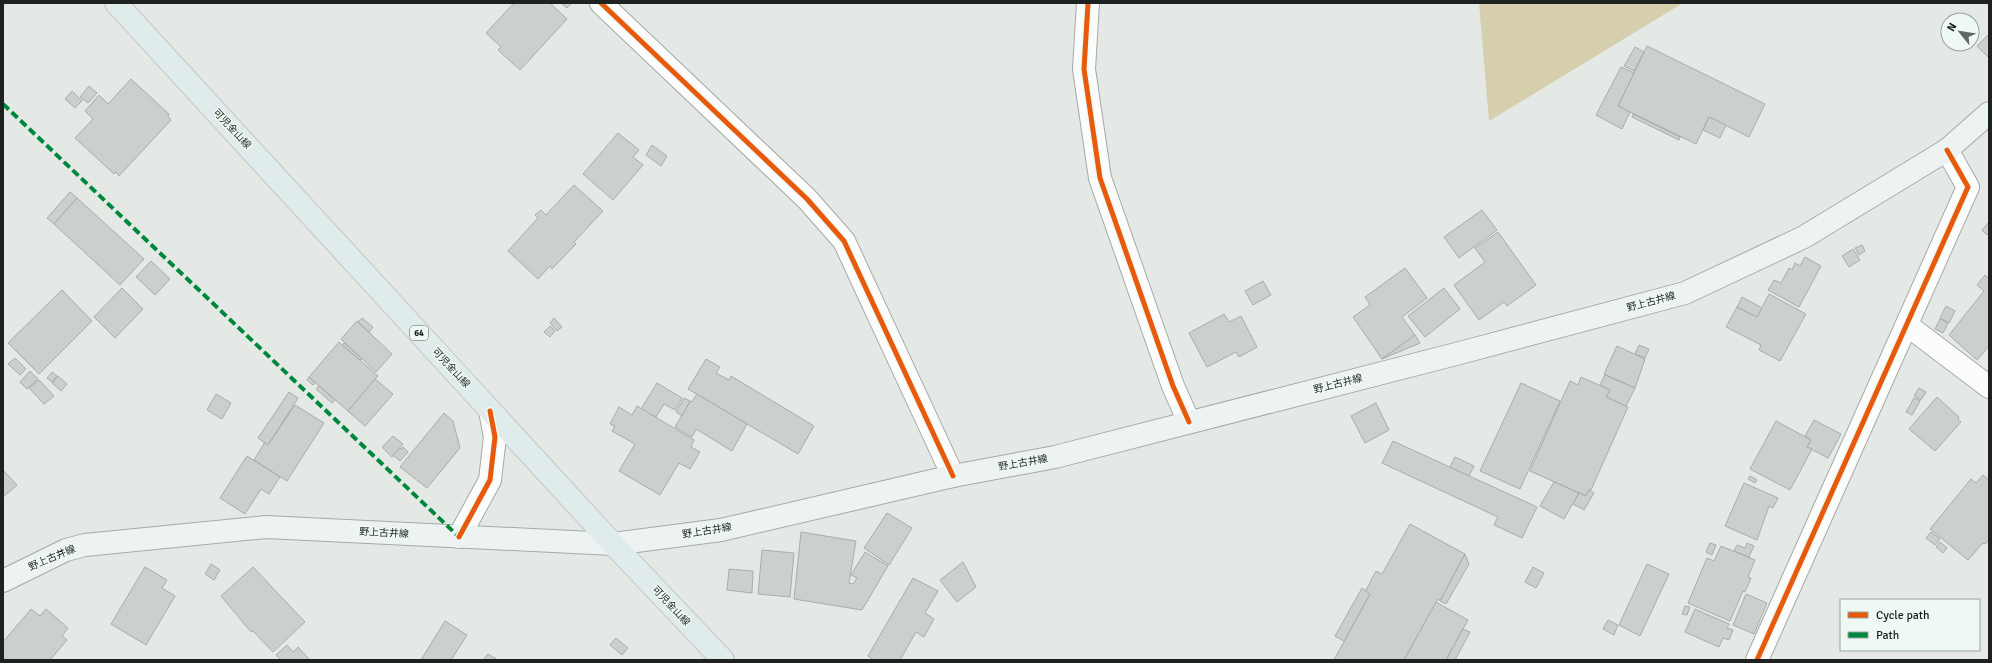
<svg xmlns="http://www.w3.org/2000/svg" width="1992" height="663" viewBox="0 0 1992 663" font-family="Signika,'Noto Sans JP',sans-serif">
  <style>
    .green { fill: #d5cfae }
    .building { fill: #ccd0cc; stroke: #a9acaa }
    .lines { fill: none; stroke-linecap: round; stroke-linejoin: round }
    .minor-casing { stroke: #a6aaa7; stroke-width: 24 }
    .tertiary-casing { stroke: #a6aaa7; stroke-width: 24 }
    .secondary-casing { stroke: #a6aaa7; stroke-width: 24 }
    .primary-casing { stroke: #c4c6c5; stroke-width: 24 }
    .minor { stroke: #fbfcfb; stroke-width: 22 }
    .tertiary { stroke: #fbfcfb; stroke-width: 22 }
    .secondary { stroke: #edf3f3; stroke-width: 22 }
    .primary { stroke: #e0ebeb; stroke-width: 22 }
    .quiet { stroke: #00873e; stroke-width: 4; stroke-dasharray: 8 4; stroke-linecap: butt }
    .cycleway-casing { stroke: #eef9f3; stroke-width: 8 }
    .cycleway { stroke: #e8590c; stroke-width: 5 }
    .labels { text-anchor: middle; dominant-baseline: central; stroke-width: 3; stroke-linejoin: round; paint-order: stroke }
    .shield { fill: #eef9f3; stroke: #5c625f; stroke-width: 1 }
    .shield-label { font-size: 9px; font-weight: bold; fill: #1d211f }
    .street-label { font-size: 10px; fill: #1d211f; stroke: #eef9f3 }
  </style>
  <rect width="100%" height="100%" fill="#e4e9e6"/>
  <polygon class="green" points="1479,3 1683,3 1489,121"/>
  <g class="building">
    <polygon points="514,3 550,3 567,19 520,70 498,50 501,47 486,33"/>
    <polygon points="561,3 572,3 567,8"/>
    <polygon points="1989,34 1989,58 1977,46"/>
    <polygon points="1647,46 1765,104 1749,137 1709,117 1696,144 1618,106"/>
    <polygon points="1635,47 1644,52 1634,71 1624,66"/>
    <polygon points="1621,67 1634,73 1618,106 1630,112 1622,129 1596,115"/>
    <polygon points="131,79 169,114 168,116 171,120 119,176 116,172 114,174 75,138 93,119 85,111 99,95 108,104"/>
    <polygon points="89,86 97,93 88,103 80,97"/>
    <polygon points="72,91 82,101 75,108 65,99"/>
    <polygon points="1633,114 1680,137 1679,140 1632,117"/>
    <polygon points="1709,117 1726,125 1720,138 1703,130"/>
    <polygon points="618,133 639,150 633,157 643,165 613,200 583,174"/>
    <polygon points="652,145 667,156 661,166 646,155"/>
    <polygon points="574,185 603,211 574,242 576,244 552,269 550,266 538,279 508,251 538,218 535,215 541,210 546,215"/>
    <polygon points="70,192 77,198 54,224 47,218"/>
    <polygon points="77,198 144,259 120,285 54,224"/>
    <polygon points="1482,210 1497,230 1459,258 1444,237"/>
    <polygon points="1989,222 1989,232 1987,235 1982,230"/>
    <polygon points="1498,232 1536,285 1507,306 1504,302 1479,320 1454,285 1485,262 1475,248"/>
    <polygon points="1862,245 1865,251 1859,255 1855,248"/>
    <polygon points="1853,249 1860,260 1849,267 1842,256"/>
    <polygon points="1805,257 1821,266 1799,307 1768,290 1774,280 1781,283 1789,268 1792,270 1795,263 1800,266"/>
    <polygon points="151,261 170,279 155,295 136,277"/>
    <polygon points="1405,268 1427,298 1402,317 1415,335 1382,359 1353,317 1370,305 1365,297"/>
    <polygon points="1985,275 1989,279 1989,346 1977,360 1949,335 1984,291 1977,285"/>
    <polygon points="1263,281 1271,295 1253,305 1245,291"/>
    <polygon points="122,288 143,309 115,338 94,317"/>
    <polygon points="1444,288 1460,309 1425,337 1408,316"/>
    <polygon points="62,290 92,321 39,374 8,343"/>
    <polygon points="1769,294 1806,314 1780,361 1759,350 1761,345 1726,327 1737,307 1757,317"/>
    <polygon points="1742,297 1762,308 1757,317 1737,307"/>
    <polygon points="1946,306 1955,311 1949,323 1940,318"/>
    <polygon points="1224,314 1229,322 1241,316 1257,347 1239,357 1236,352 1207,367 1189,333"/>
    <polygon points="362,318 373,327 369,332 358,322"/>
    <polygon points="554,318 562,327 557,331 550,323"/>
    <polygon points="1940,319 1948,323 1943,333 1935,329"/>
    <polygon points="357,321 392,354 376,372 341,339"/>
    <polygon points="550,326 555,331 550,337 544,332"/>
    <polygon points="1415,335 1420,343 1382,359"/>
    <polygon points="339,342 378,376 348,411 309,377"/>
    <polygon points="344,343 362,359 360,360 342,345"/>
    <polygon points="1639,345 1649,349 1645,358 1635,354"/>
    <polygon points="1617,346 1645,359 1635,388 1604,374"/>
    <polygon points="15,358 26,369 20,375 8,364"/>
    <polygon points="706,359 720,367 716,373 729,380 731,376 814,426 798,454 688,389"/>
    <polygon points="30,371 38,379 27,389 20,382"/>
    <polygon points="52,372 57,376 52,382 47,378"/>
    <polygon points="1605,375 1635,388 1626,406 1606,397 1610,390 1600,385"/>
    <polygon points="58,376 67,384 61,391 52,383"/>
    <polygon points="309,377 315,383 313,385 307,380"/>
    <polygon points="1581,377 1610,390 1606,397 1628,407 1591,490 1589,490 1586,496 1530,471 1570,381 1578,385"/>
    <polygon points="375,379 393,394 365,426 348,411"/>
    <polygon points="39,380 54,396 44,404 29,388"/>
    <polygon points="657,383 682,398 675,410 664,404 656,417 641,409"/>
    <polygon points="1521,383 1560,401 1520,489 1480,471"/>
    <polygon points="319,386 335,400 332,403 316,389"/>
    <polygon points="1919,388 1926,392 1921,400 1914,396"/>
    <polygon points="289,392 298,398 268,445 258,438"/>
    <polygon points="216,394 231,403 222,419 207,410"/>
    <polygon points="697,394 747,424 732,451 696,429 692,437 675,427 690,401 692,402"/>
    <polygon points="1937,397 1959,417 1958,419 1961,422 1935,451 1909,429"/>
    <polygon points="684,398 690,401 682,416 676,412"/>
    <polygon points="1914,398 1920,401 1912,415 1906,412"/>
    <polygon points="1376,403 1389,430 1365,443 1351,416"/>
    <polygon points="295,405 324,423 287,481 254,460 265,442 268,445"/>
    <polygon points="637,406 694,440 691,447 700,452 690,469 679,463 660,495 619,471 635,444 612,431 615,426 610,424 619,407 632,415"/>
    <polygon points="444,413 453,421 460,448 427,488 400,467"/>
    <polygon points="1814,420 1841,434 1828,458 1807,447 1811,440 1805,436"/>
    <polygon points="1776,421 1811,440 1807,447 1812,449 1790,490 1750,469"/>
    <polygon points="393,436 403,444 392,457 382,447"/>
    <polygon points="1393,441 1537,507 1522,538 1494,525 1498,517 1382,463"/>
    <polygon points="403,447 408,452 400,461 393,455 400,448 401,449"/>
    <polygon points="247,456 280,477 269,494 261,489 245,514 220,498"/>
    <polygon points="1455,457 1474,466 1469,476 1450,467"/>
    <polygon points="3,470 17,485 3,497"/>
    <polygon points="1983,475 1989,480 1989,540 1985,544 1983,543 1968,560 1930,529 1971,479 1976,483"/>
    <polygon points="1750,476 1757,480 1755,483 1748,479"/>
    <polygon points="1554,482 1579,493 1564,519 1540,506"/>
    <polygon points="1744,483 1778,498 1773,508 1769,506 1757,540 1725,526"/>
    <polygon points="1589,490 1594,493 1584,510 1573,504 1579,493 1586,496"/>
    <polygon points="887,513 912,528 889,565 864,548"/>
    <polygon points="1410,524 1465,554 1440,601 1438,599 1404,660 1334,660 1370,594 1365,592 1376,571 1382,574"/>
    <polygon points="801,532 856,541 849,583 853,584 857,578 851,575 865,552 888,566 862,610 794,599"/>
    <polygon points="1931,532 1940,539 1935,545 1926,538"/>
    <polygon points="1940,542 1947,548 1943,553 1936,547"/>
    <polygon points="1710,543 1716,545 1712,555 1706,552"/>
    <polygon points="1747,543 1754,546 1749,557 1734,551 1737,545 1745,548"/>
    <polygon points="1721,546 1755,560 1748,577 1751,578 1745,592 1743,591 1730,621 1688,603 1707,558 1714,561"/>
    <polygon points="762,550 794,553 790,597 758,594"/>
    <polygon points="1465,554 1469,564 1446,604 1440,601"/>
    <polygon points="963,562 976,587 957,602 940,580"/>
    <polygon points="211,564 220,570 214,580 205,574"/>
    <polygon points="1647,564 1669,574 1640,636 1619,625"/>
    <polygon points="145,567 167,580 162,588 175,596 146,645 111,624"/>
    <polygon points="253,567 305,622 273,652 253,631 251,632 221,596"/>
    <polygon points="1533,567 1544,573 1536,588 1525,582"/>
    <polygon points="729,569 753,571 752,593 727,590"/>
    <polygon points="913,578 938,591 925,613 934,619 924,637 916,632 900,660 874,660 868,656"/>
    <polygon points="1362,588 1370,594 1344,641 1335,636"/>
    <polygon points="1746,594 1767,603 1754,634 1733,625"/>
    <polygon points="1436,602 1468,620 1463,629 1446,660 1404,660"/>
    <polygon points="1685,606 1690,607 1687,615 1682,614"/>
    <polygon points="31,609 40,616 46,609 68,628 62,636 67,640 50,660 3,660 3,642"/>
    <polygon points="1695,609 1729,624 1727,628 1733,630 1729,640 1723,638 1719,647 1685,632"/>
    <polygon points="1608,620 1618,625 1614,635 1603,629"/>
    <polygon points="445,621 467,635 451,660 421,660"/>
    <polygon points="1463,629 1470,632 1455,660 1446,660"/>
    <polygon points="616,638 628,648 622,655 610,645"/>
    <polygon points="287,645 293,652 298,647 310,660 281,660 276,655"/>
    <polygon points="488,654 498,660 483,660"/>
  </g>
  <g class="lines">
    <g class="minor-casing">
      <g id="minor">
        <polyline points="601,3 807,199 844,241 953,476"/>
        <polyline points="1907,325 1989,387"/>
        <polyline points="459,537 490,480 495,437 490,411"/>
        <polyline points="1757,660 1968,187 1947,150"/>
      </g>
    </g>
    <g class="tertiary-casing">
      <polyline id="tertiary" points="1088,3 1084,69 1100,178 1173,386 1189,422"/>
    </g>
    <g class="secondary-casing">
      <polyline id="secondary" points="3,581 66,550 85,545 266,527 613,544 721,530 953,476 1055,457 1456,354 1685,293 1804,237 1947,150 1989,113"/>
    </g>
    <g class="primary-casing">
      <polyline id="primary" points="116,3 613,544 723,660"/>
    </g>
    <use href="#minor" class="minor"/>
    <use href="#tertiary" class="tertiary"/>
    <use href="#secondary" class="secondary"/>
    <use href="#primary" class="primary"/>
    <polyline class="quiet" points="3,104 459,537"/>
    <g class="cycleway-casing">
      <g id="cycleway">
        <polyline points="601,3 807,199 844,241 953,476"/>
        <polyline points="1088,3 1084,69 1100,178 1173,386 1189,422"/>
        <polyline points="459,537 490,480 495,437 490,411"/>
        <polyline points="1757,660 1968,187 1947,150"/>
      </g>
    </g>
    <use href="#cycleway" class="cycleway"/>
  </g>
  <g class="labels">
    <rect class="shield" x="410" y="326" width="18" height="14" rx="3"/>
    <g class="shield-label">
      <text x="419" y="333">64</text>
    </g>
    <g class="street-label">
      <text transform="translate(232 129) rotate(47)">可児金山線</text>
      <text transform="translate(1651 302) rotate(-15)">野上古井線</text>
      <text transform="translate(451 368) rotate(47)">可児金山線</text>
      <text transform="translate(1338 384) rotate(-14)">野上古井線</text>
      <text transform="translate(1023 463) rotate(-10)">野上古井線</text>
      <text transform="translate(707 531) rotate(-9)">野上古井線</text>
      <text transform="translate(384 533) rotate(3)">野上古井線</text>
      <text transform="translate(52 558) rotate(-23)">野上古井線</text>
      <text transform="translate(671 606) rotate(47)">可児金山線</text>
    </g>
  </g>
  <rect width="1992" height="663" fill="none" stroke="#1d211f" stroke-width="8"/>
  <rect x="1840" y="599" width="140" height="52" fill="#eef9f3" stroke="#9aa39e"/>
  <rect x="1848" y="612" width="20" height="6" fill="#e8590c" stroke="#9aa39e"/>
  <text x="1876" y="619" font-size="12" fill="#1d211f">Cycle path</text>
  <rect x="1848" y="632" width="20" height="6" fill="#00873e" stroke="#9aa39e"/>
  <text x="1876" y="639" font-size="12" fill="#1d211f">Path</text>
  <g transform="translate(1960 32) rotate(300)"><circle r="19" fill="#eef9f3" stroke="#9aa39e"/>
  <path d="M0-3L7 15L0 10L-7 15Z" fill="#636765"/>
  <text y="-6" font-size="11" font-weight="bold" text-anchor="middle" fill="#1d211f">N</text>
  </g>
</svg>
